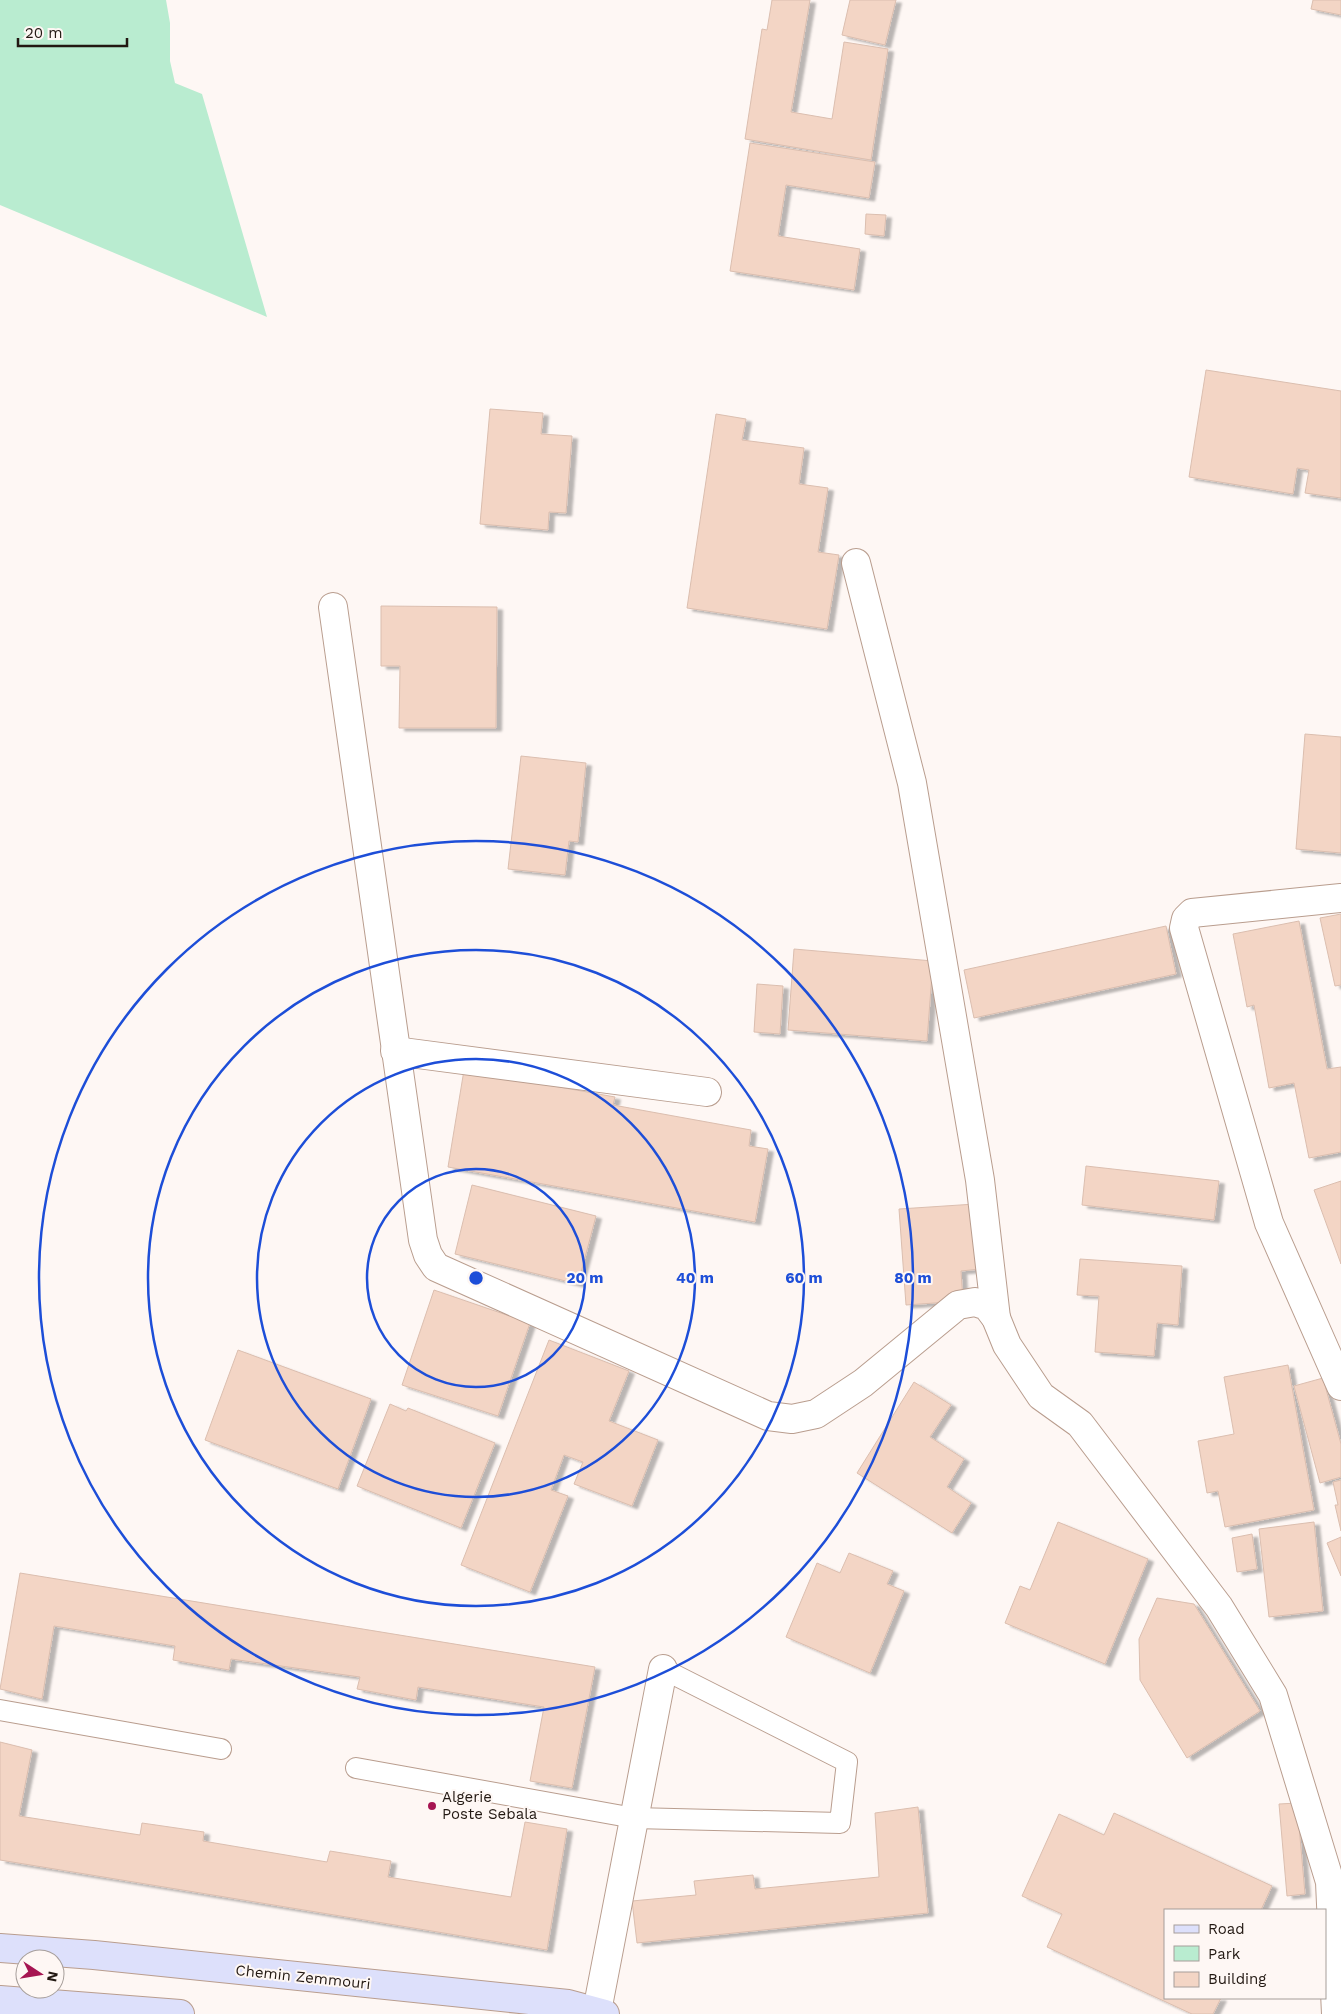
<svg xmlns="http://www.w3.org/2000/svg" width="1341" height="2014" viewBox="0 0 1341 2014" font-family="'Work Sans',sans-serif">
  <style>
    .green { fill: #b9ecd0 }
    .building { fill: #f3d5c5; stroke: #dbbeaf; filter: url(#shadow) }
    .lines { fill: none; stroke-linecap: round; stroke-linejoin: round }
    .lane-casing { stroke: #b99d8e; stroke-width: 22 }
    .street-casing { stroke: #b99d8e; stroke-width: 30 }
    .secondary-casing { stroke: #b99d8e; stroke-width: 30 }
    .lane { stroke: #fff; stroke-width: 20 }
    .street { stroke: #fff; stroke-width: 28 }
    .secondary { stroke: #dde0fb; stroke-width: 28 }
    .ring { fill: none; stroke: #1d4ed8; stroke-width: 2.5 }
    .poi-dot { fill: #a61552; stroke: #fef7f4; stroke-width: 2 }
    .labels { text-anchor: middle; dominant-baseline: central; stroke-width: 4; stroke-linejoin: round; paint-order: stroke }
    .poi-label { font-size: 15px; fill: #221812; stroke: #fef7f4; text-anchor: start }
    .street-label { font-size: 15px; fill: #221812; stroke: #fef7f4 }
    .centre { fill: #1d4ed8; stroke: #fef7f4; stroke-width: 2.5 }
    .ring-label { font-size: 15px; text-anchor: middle; font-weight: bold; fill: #1d4ed8; stroke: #fef7f4; stroke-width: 4; stroke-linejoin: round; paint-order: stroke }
  </style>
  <defs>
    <filter id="shadow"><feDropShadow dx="5.5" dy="3" stdDeviation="1" flood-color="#0004"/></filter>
  </defs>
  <rect width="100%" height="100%" fill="#fef7f4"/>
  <polygon class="green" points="0,0 166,0 170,23 170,61 175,83 202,94 267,317 0,205"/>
  <g class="building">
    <polygon points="772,0 810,0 791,112 832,119 844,42 888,49 871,160 745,139 762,29 767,30"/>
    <polygon points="850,0 896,0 885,45 842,35"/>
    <polygon points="1313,0 1341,0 1341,15 1311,9"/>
    <polygon points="750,143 875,162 869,198 786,185 778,236 860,249 854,290 730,271"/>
    <polygon points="866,214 886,215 884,236 865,234"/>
    <polygon points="1206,370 1341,391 1341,498 1305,493 1309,470 1297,468 1293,494 1189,477"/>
    <polygon points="490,409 543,413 541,434 572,436 566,513 549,512 548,530 480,524"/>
    <polygon points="716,414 746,419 742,440 804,448 799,484 828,488 818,552 839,555 827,629 687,608"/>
    <polygon points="381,606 497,607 496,728 399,728 400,666 381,666"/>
    <polygon points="1305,734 1341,737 1341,853 1296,849"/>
    <polygon points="521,756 586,763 578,842 569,841 565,875 508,869"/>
    <polygon points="1341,914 1341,985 1335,986 1320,918"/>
    <polygon points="1299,921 1327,1069 1341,1067 1341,1152 1309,1158 1294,1083 1269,1088 1254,1005 1247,1007 1233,934"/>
    <polygon points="1166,926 1176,974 974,1018 964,970"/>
    <polygon points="794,949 933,961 927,1041 788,1030"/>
    <polygon points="757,984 783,986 780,1034 754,1032"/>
    <polygon points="464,1070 615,1097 613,1105 751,1130 749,1146 768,1149 755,1222 448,1167"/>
    <polygon points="1086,1166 1219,1181 1214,1220 1082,1205"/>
    <polygon points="1341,1181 1341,1264 1314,1190"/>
    <polygon points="472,1185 596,1216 578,1284 455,1254"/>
    <polygon points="975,1204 980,1269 961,1271 963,1301 906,1305 899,1209"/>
    <polygon points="1080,1259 1182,1266 1178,1325 1157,1323 1154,1356 1095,1352 1099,1296 1077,1295"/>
    <polygon points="434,1290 530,1323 498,1416 402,1385"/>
    <polygon points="549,1340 629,1371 609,1421 658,1440 632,1506 574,1484 583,1462 564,1455 551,1490 568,1496 530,1592 461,1565"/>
    <polygon points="238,1350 371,1399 338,1489 205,1440"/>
    <polygon points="1288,1365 1314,1510 1225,1527 1218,1491 1207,1493 1198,1441 1234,1434 1224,1377"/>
    <polygon points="1323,1378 1341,1444 1341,1477 1320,1483 1294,1386"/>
    <polygon points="914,1382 951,1405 930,1437 964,1459 947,1487 971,1503 952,1533 857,1473"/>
    <polygon points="390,1404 406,1411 408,1408 495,1443 461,1528 357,1486"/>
    <polygon points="1341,1480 1341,1531 1335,1505 1338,1505 1333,1482"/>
    <polygon points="1058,1522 1148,1559 1105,1664 1005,1623 1020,1586 1030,1590"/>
    <polygon points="1314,1522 1323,1611 1269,1617 1259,1529"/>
    <polygon points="1252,1534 1257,1569 1237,1572 1232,1538"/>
    <polygon points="1341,1537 1341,1576 1327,1543"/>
    <polygon points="849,1553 893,1571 887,1584 904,1591 870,1673 786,1637 817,1563 840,1573"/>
    <polygon points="20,1573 595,1667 572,1788 530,1781 544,1707 418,1687 416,1700 357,1689 360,1677 231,1659 229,1670 173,1660 175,1646 54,1626 42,1699 0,1689"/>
    <polygon points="1157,1598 1194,1604 1260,1711 1187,1758 1140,1680 1139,1639"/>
    <polygon points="0,1742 32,1750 19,1816 140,1835 142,1823 204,1832 203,1841 327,1862 330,1851 391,1861 388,1877 511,1897 525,1822 567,1829 547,1950 0,1860"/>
    <polygon points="1297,1803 1305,1894 1287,1896 1279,1804"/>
    <polygon points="918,1807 928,1913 637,1943 632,1901 696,1895 694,1881 753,1875 755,1889 879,1877 875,1813"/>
    <polygon points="1114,1813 1272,1886 1261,1910 1165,1910 1165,1998 1221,1998 1213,2014 1192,2014 1047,1947 1062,1914 1022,1896 1059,1814 1104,1835"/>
  </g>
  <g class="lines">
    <g class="lane-casing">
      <g id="lane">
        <polyline points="0,1710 221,1749"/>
        <polyline points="356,1768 634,1818 840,1823 847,1762 663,1669"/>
      </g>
    </g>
    <g class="street-casing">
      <g id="street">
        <polyline points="856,563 912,783 980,1180 996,1318"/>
        <polyline points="333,607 423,1240 428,1255 436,1267 768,1416 792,1419 816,1414 863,1383 958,1305 975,1302 987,1306 996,1318 1007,1345 1041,1396 1080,1424 1219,1607 1273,1695 1330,1882 1336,2014"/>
        <polyline points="1341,898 1192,913 1186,919 1184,928 1269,1223 1341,1386"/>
        <polyline points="395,1051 707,1092"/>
        <polyline points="597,2011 663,1669"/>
      </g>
    </g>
    <g class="secondary-casing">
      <g id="secondary">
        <polyline points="0,1948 94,1955 568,2004 605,2014"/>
        <polyline points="0,2000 180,2014"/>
      </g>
    </g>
    <use href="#lane" class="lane"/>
    <use href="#street" class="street"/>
    <use href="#secondary" class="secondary"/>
  </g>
  <g class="ring">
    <circle cx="476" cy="1278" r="109"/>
    <circle cx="476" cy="1278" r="219"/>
    <circle cx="476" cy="1278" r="328"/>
    <circle cx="476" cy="1278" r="437"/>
  </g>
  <circle class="poi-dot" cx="432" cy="1806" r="5"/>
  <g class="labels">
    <g class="poi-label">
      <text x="442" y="1797">Algerie<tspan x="442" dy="17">Poste Sebala</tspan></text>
    </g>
    <g class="street-label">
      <text transform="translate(303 1977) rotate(6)">Chemin Zemmouri</text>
    </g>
  </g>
  <circle cx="476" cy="1278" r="8" class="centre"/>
  <g class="ring-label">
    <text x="585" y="1283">20 m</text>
    <text x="695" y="1283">40 m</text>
    <text x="804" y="1283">60 m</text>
    <text x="913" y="1283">80 m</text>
  </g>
  <rect x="1164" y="1909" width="162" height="90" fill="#fef7f4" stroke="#a69e9a"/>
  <rect x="1174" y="1925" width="25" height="8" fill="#dde0fb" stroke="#a69e9a"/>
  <text x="1208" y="1934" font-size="15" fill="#221812">Road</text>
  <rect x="1174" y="1946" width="25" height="15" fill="#b9ecd0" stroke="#a69e9a"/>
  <text x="1208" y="1959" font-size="15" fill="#221812">Park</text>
  <rect x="1174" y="1972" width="25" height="15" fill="#f3d5c5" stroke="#a69e9a"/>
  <text x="1208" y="1984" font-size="15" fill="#221812">Building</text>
  <g transform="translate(40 1974) rotate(102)"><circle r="24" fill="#fef7f4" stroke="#a69e9a"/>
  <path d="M0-4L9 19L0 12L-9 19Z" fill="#a61552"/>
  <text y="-8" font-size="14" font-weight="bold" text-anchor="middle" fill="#221812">N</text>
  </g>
  <path d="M18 38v8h109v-8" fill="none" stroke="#221812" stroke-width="2.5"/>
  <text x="25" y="38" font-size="15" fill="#221812" stroke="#fef7f4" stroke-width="4" paint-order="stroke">20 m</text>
</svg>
